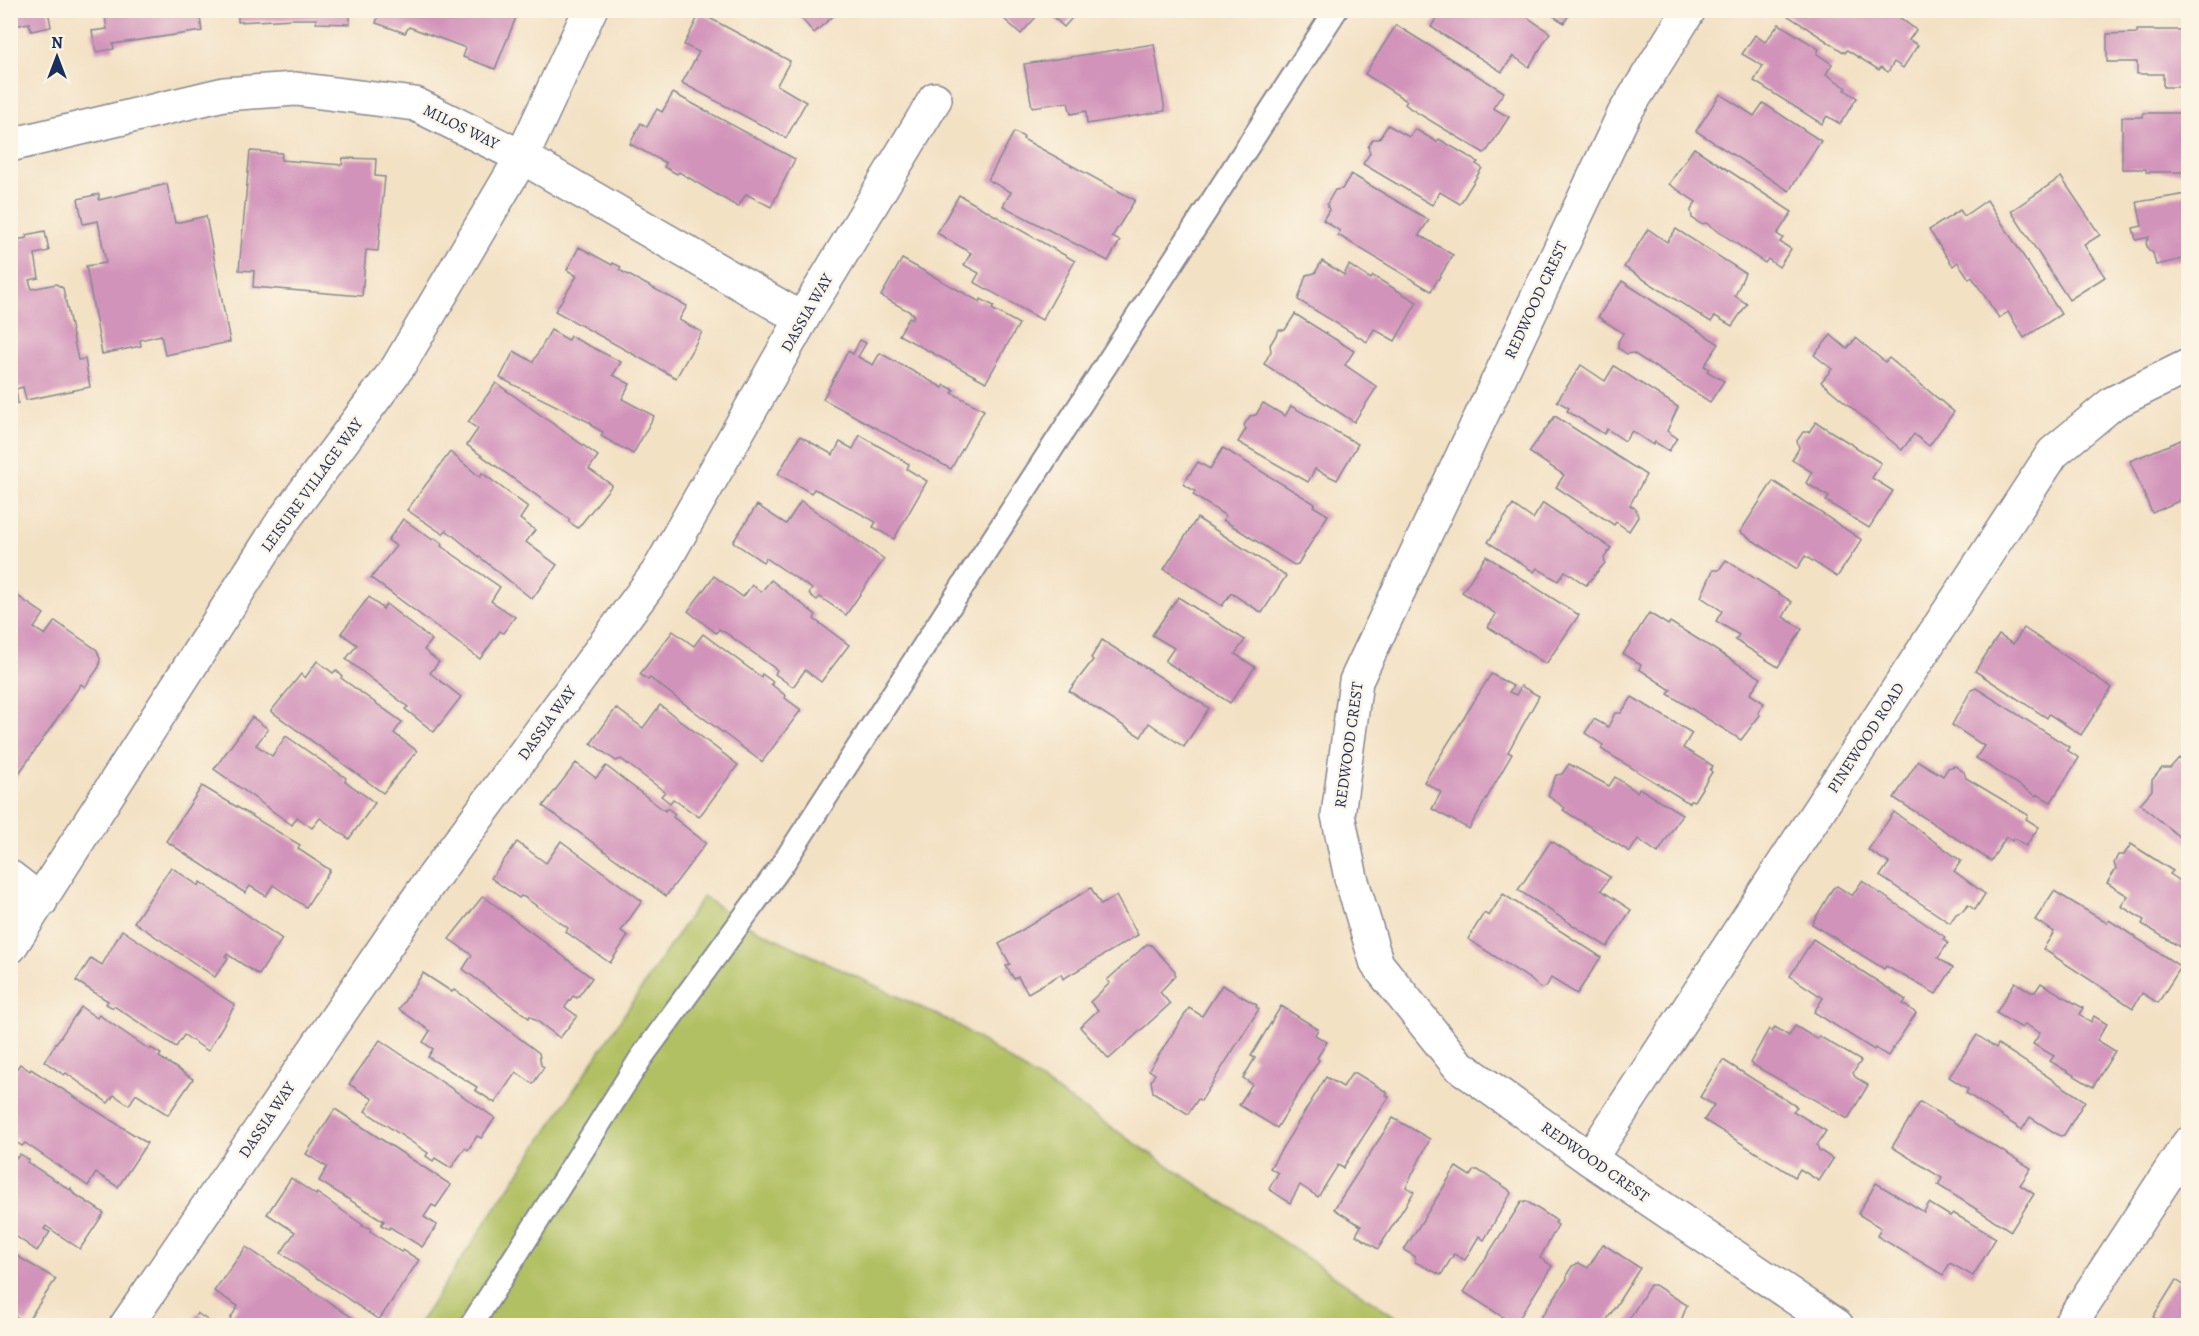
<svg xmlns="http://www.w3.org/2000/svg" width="2199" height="1336" viewBox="0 0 2199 1336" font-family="Alegreya,serif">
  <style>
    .green { fill: #b1c062; stroke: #667860; stroke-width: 1.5 }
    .building { fill: #d293ba }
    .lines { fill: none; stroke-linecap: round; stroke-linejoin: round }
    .lane-casing { stroke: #878891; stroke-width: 26 }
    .street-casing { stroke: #878891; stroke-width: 36 }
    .secondary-casing { stroke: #878891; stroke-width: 36 }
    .lane { stroke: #fff; stroke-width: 22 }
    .street { stroke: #fff; stroke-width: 33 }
    .secondary { stroke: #fff; stroke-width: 33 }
    .labels { text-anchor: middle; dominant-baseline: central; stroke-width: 5; stroke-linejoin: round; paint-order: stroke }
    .street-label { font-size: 16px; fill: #1b2f5e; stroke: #fcf5e5 }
  </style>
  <rect width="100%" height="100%" fill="#fcf5e5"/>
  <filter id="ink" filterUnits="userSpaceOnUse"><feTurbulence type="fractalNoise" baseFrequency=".0167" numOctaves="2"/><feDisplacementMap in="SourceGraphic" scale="12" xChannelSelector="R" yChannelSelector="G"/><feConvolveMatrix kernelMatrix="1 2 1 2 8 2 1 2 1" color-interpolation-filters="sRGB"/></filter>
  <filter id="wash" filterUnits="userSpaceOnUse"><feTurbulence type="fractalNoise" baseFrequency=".008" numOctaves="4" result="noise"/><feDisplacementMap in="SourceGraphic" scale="24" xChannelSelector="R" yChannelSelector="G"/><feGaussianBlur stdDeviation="1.35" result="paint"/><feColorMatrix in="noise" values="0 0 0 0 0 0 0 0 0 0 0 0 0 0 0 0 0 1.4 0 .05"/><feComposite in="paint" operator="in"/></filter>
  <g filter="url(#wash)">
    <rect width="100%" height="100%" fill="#f3e1c4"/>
    <polygon class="green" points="703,896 741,922 956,1024 1408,1325 417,1326"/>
    <g id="blocks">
      <g class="building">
        <polygon points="10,10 48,10 51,27 31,31 29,23 10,27"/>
        <polygon points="104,10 199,10 202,31 113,44 114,49 96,52 92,31 107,29"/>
        <polygon points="248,10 350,10 350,24 316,23 316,19 294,19 238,22 238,12"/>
        <polygon points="380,10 519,10 495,69 463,57 466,48 409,27 405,33 376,23"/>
        <polygon points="794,10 840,10 814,33"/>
        <polygon points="994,10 1042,10 1021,34"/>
        <polygon points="1046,10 1079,10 1064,27"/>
        <polygon points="1435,10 1517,10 1550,33 1529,67 1513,56 1502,72 1431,27 1437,17"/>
        <polygon points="1544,10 1572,10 1564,23"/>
        <polygon points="1779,10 1890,10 1916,30 1909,40 1918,45 1903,68 1894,62 1888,72 1881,67 1879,70 1847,50 1845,53"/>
        <polygon points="700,13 790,61 777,85 806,102 786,138 682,83 699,52 684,45"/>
        <polygon points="1779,24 1819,49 1817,54 1832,64 1826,74 1847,88 1845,90 1857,98 1840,124 1827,116 1822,124 1754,81 1763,66 1742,54 1755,35 1765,42"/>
        <polygon points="1396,25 1504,92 1493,108 1509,117 1487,151 1484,153 1411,109 1405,104 1407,101 1365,74"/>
        <polygon points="2137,30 2188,30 2188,87 2163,87 2163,74 2137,74 2137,62 2107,62 2107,34 2137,33"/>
        <polygon points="1154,44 1165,111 1087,124 1086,111 1071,114 1068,102 1032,107 1024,64"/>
        <polygon points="673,93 795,159 771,207 746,194 738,207 679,172 677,174 664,167 666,163 630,144 641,123 647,127 657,109 662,112"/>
        <polygon points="1720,94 1754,116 1763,103 1821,141 1789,191 1696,131"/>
        <polygon points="2143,113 2188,113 2188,172 2146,172 2146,169 2122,169 2122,117 2143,117"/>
        <polygon points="1388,125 1409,137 1415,129 1437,142 1439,139 1478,162 1476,164 1482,168 1460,204 1440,192 1432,205 1363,164 1370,153 1368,147 1373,139 1379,139"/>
        <polygon points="1014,132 1024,137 1023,139 1135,200 1112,237 1120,241 1108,261 1003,206 1011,192 988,180"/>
        <polygon points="1694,148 1792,212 1777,234 1783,238 1780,242 1791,249 1779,267 1768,259 1765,263 1706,223 1701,224 1692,218 1691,210 1696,202 1669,184"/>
        <polygon points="250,151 282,153 281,160 342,165 343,158 376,159 375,176 385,177 378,251 366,250 362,296 253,287 254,271 239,270"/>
        <polygon points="1351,174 1429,220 1419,235 1453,255 1431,291 1338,235 1340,231 1323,220 1329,210 1327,204 1335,190 1342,189"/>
        <polygon points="2061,177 2100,235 2084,245 2105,277 2069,300 2011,211"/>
        <polygon points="167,184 175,223 206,216 230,342 165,355 161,335 140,340 141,346 102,354 86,266 106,263 98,221 83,224 78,199 99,194 99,200"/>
        <polygon points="2188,194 2188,258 2156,265 2153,253 2148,249 2146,243 2149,237 2136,240 2133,228 2142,226 2137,202"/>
        <polygon points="959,195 1075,261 1042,320 974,282 979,273 964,265 971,253 937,233"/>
        <polygon points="1987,200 2061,314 2024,338 2008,312 1999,318 1972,277 1969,279 1958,262 1953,266 1929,230 1960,210 1964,216"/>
        <polygon points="1648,229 1667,242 1676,229 1745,273 1735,296 1747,304 1732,326 1715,316 1711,322 1624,267"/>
        <polygon points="45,231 49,251 35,254 39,278 29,280 32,289 56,284 63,288 78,360 85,359 90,387 26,400 23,387 16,389 18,403 10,404 10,241 27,238 26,235"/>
        <polygon points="579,247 612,265 613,263 621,267 619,270 687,306 679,320 702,332 676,378 555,311 577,276 567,270"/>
        <polygon points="902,259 980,302 981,299 994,306 992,309 1019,324 986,382 899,335 909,317 912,319 914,314 881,296"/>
        <polygon points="1322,261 1344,275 1349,265 1371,279 1373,276 1417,302 1395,341 1374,329 1367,342 1298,300 1306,275 1315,273"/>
        <polygon points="1622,281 1719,344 1704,366 1709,369 1707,371 1724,381 1710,402 1633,353 1627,354 1618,348 1618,342 1623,333 1598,317"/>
        <polygon points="1295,314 1354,351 1345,365 1377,387 1354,422 1264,364 1271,351 1270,345 1279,330 1285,330"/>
        <polygon points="551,330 568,340 570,336 621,362 613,375 630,384 622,399 654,416 633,454 601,436 603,432 592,426 591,423 500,378 514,351 533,362"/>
        <polygon points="1831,335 1847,349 1856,338 1885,362 1889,358 1954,412 1929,446 1914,434 1902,450 1821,382 1832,369 1814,355"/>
        <polygon points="860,340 866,343 858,357 873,365 880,353 943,388 945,385 954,390 952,393 984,410 951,469 823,399 848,351 853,354"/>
        <polygon points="1581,365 1605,381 1614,366 1678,407 1667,431 1677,438 1669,451 1655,442 1653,445 1632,431 1625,441 1607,429 1604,434 1567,411 1569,408 1557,401"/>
        <polygon points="496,383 598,456 589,469 612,485 578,528 569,522 569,519 467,445 478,429 468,422"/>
        <polygon points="1263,403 1285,416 1291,406 1358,444 1337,480 1315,469 1308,482 1238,442 1246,429 1244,425 1250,416 1256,415"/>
        <polygon points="1555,416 1646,475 1630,505 1636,509 1638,517 1629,531 1616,522 1614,525 1556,487 1564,475 1529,452"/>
        <polygon points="1816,422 1881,463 1872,478 1893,491 1869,528 1826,501 1829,497 1806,483 1812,472 1792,460 1799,448 1797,441 1803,432 1809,432"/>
        <polygon points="860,435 909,464 907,469 927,481 894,539 873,527 876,522 821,492 814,489 811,493 778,474 800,436 833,455 840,442 853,449"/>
        <polygon points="2188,437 2188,497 2152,513 2130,461"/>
        <polygon points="1223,448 1315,504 1313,506 1328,515 1298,564 1294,565 1223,520 1226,516 1193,495 1195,491 1183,484 1198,462 1210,469"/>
        <polygon points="450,452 480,477 482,473 528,507 520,519 535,530 526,542 557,565 532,599 446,530 443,534 407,510"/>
        <polygon points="1773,481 1862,540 1837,577 1805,556 1797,569 1740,532"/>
        <polygon points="801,501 884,559 846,615 820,597 817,600 809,594 812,589 766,558 763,562 733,542 757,505 786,524"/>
        <polygon points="1543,503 1611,548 1604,558 1605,563 1586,585 1565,571 1558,581 1537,568 1534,572 1488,542 1513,505 1533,519"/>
        <polygon points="1197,518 1286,576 1262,613 1231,593 1222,606 1164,569"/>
        <polygon points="403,519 433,540 435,538 442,544 441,546 500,587 491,601 515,617 503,633 500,631 480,659 371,578 396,546 388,540"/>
        <polygon points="1486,556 1579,615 1546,664 1488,627 1496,614 1462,592"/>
        <polygon points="1726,560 1792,602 1783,617 1802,629 1778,667 1735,640 1739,635 1716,621 1722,611 1701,597 1713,570 1719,570"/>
        <polygon points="714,576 743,597 752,585 761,592 771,580 816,615 814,619 849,645 821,682 805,670 793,687 775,674 777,670 726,633 719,629 716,633 688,611"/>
        <polygon points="10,591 44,614 34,628 45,635 55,621 97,650 100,659 99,667 85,687 81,684 13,782 10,780"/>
        <polygon points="369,597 383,609 386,604 432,640 424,650 439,662 430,673 461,697 434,732 405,709 408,707 346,659 357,645 341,633"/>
        <polygon points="1178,597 1245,640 1235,654 1255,667 1230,703 1165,661 1174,648 1152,635"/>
        <polygon points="1649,613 1668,625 1670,622 1761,678 1750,694 1764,703 1758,713 1760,715 1741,740 1668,694 1671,690 1639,669 1641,665 1623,654"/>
        <polygon points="2024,628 2112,688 2081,735 2049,714 2047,718 1975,671 1999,635 2013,644"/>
        <polygon points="673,631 694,646 703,634 761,677 762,674 773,682 771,684 786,696 785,698 801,710 762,762 650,678 648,680 640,674"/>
        <polygon points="1102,640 1209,708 1184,747 1149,723 1141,737 1069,691 1093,660 1091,658"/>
        <polygon points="317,661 333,673 336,670 342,676 341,678 402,722 394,733 417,751 383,793 271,711 301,674 305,678"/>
        <polygon points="1491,674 1513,686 1509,692 1516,695 1521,686 1539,696 1508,752 1512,754 1469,829 1432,809 1441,792 1424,782"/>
        <polygon points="1976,688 2069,747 2067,750 2079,758 2051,802 2037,794 2036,796 1976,758 1984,746 1952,725 1971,690"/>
        <polygon points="1632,697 1692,733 1683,748 1713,766 1710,770 1712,772 1694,801 1691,800 1689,803 1601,749 1603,745 1585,733 1594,719 1608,727 1615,713 1621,713"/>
        <polygon points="660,705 738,765 699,817 673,799 670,803 661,796 665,792 621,759 616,761 591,743 616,708 643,728"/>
        <polygon points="252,717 268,729 256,745 272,756 286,736 346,778 345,781 375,803 349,839 320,818 312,828 297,817 292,825 214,769"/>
        <polygon points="2179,758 2188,766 2188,844 2140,804 2152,790 2152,780 2162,768 2170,768"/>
        <polygon points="1918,761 1943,776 1948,768 1955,766 1964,772 1966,778 2028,815 2026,819 2039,827 2026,846 2014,838 2012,841 2006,837 1991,861 1894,798"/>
        <polygon points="576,763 596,778 606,766 665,811 667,808 675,814 673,817 706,843 666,896 543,806"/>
        <polygon points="1569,764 1609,786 1615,777 1637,792 1639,788 1682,814 1658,853 1638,839 1630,852 1563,810 1565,808 1548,796 1556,775 1562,774"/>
        <polygon points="202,786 300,845 298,849 330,870 306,907 273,885 266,896 250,886 245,893 166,841"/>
        <polygon points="1894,812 1961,861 1954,871 1985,894 1975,910 1968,905 1963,911 1956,914 1950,923 1880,876 1889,863 1868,850"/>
        <polygon points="561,841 642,901 621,931 628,936 610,963 566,932 568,928 524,897 521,896 519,898 491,878 517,842 546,863"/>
        <polygon points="1551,841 1610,877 1601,890 1631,910 1607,947 1518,890"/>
        <polygon points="2131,844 2173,871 2170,874 2182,882 2185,878 2188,881 2188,897 2186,901 2188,903 2188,941 2183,949 2142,924 2144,920 2121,906 2128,896 2107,883 2116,869 2114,863 2118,855 2124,855"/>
        <polygon points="171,867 199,886 200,882 282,939 259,975 227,954 225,956 228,958 215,977 134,922"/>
        <polygon points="1862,881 1945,937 1943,939 1948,943 1938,958 1953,968 1936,994 1886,966 1884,969 1812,924 1833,888 1837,886 1852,896"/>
        <polygon points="1091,888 1101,905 1116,896 1138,935 1063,979 1061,974 1028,993 1018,977 1014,979 1006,966 1010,964 999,944"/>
        <polygon points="2054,891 2107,923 2109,920 2181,967 2158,1003 2142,993 2133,1008 2043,949 2054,932 2035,920"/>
        <polygon points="1503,894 1601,957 1577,994 1551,978 1546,987 1540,988 1530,979 1468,939 1484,913 1489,916"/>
        <polygon points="483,896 592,978 577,998 573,996 565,1007 577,1016 560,1038 530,1016 529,1018 463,969 472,955 449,939"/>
        <polygon points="122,930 235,1005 208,1051 184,1035 176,1047 114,1006 113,1008 106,1004 108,1001 76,981 91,958 102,965"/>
        <polygon points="1813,939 1906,1000 1903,1004 1916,1013 1888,1056 1875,1048 1874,1050 1814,1012 1823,998 1790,976"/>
        <polygon points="1147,944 1151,945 1175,971 1175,976 1160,992 1170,1004 1109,1059 1080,1027 1098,1010 1090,1002 1110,983 1107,980"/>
        <polygon points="423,973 452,992 454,990 464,996 539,1053 541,1065 544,1067 533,1084 516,1072 495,1103 475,1090 477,1087 428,1057 433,1049 423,1042 430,1031 399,1009"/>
        <polygon points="2015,982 2031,992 2035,992 2041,983 2083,1008 2079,1014 2091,1022 2094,1016 2107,1024 2097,1040 2115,1051 2093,1087 2050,1061 2054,1056 2033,1044 2040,1033 2025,1024 2022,1028 1996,1013"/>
        <polygon points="1222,985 1257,1005 1256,1007 1259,1009 1201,1101 1198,1099 1188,1114 1153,1092 1151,1081 1155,1074 1149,1070 1189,1008 1202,1016"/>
        <polygon points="1281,1006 1318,1029 1315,1035 1327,1042 1317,1058 1319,1060 1277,1128 1239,1105 1252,1084 1243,1078 1255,1058 1251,1056"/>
        <polygon points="81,1007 97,1018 99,1015 150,1050 151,1048 161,1054 159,1057 193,1079 168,1115 136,1094 129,1105 114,1095 108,1103 66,1073 64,1075 44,1061"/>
        <polygon points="1795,1026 1817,1039 1819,1036 1861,1061 1853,1073 1855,1077 1868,1085 1848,1119 1750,1063 1769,1029 1772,1032 1775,1027 1789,1036"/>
        <polygon points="1977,1035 1996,1048 1998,1044 2085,1101 2064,1135 2060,1136 2030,1117 2022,1130 1966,1093 1968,1089 1949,1077"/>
        <polygon points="380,1040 495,1118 481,1138 477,1136 468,1150 465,1148 451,1168 435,1158 433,1161 426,1156 428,1153 365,1111 373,1099 349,1084"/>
        <polygon points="1723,1060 1797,1107 1793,1111 1826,1131 1817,1145 1819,1150 1833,1159 1819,1181 1800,1169 1795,1177 1704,1120 1714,1105 1700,1097"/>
        <polygon points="20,1064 30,1071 31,1069 147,1143 118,1187 96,1173 88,1186 25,1143 22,1146 16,1142 18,1139 10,1134 10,1078"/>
        <polygon points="1352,1073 1356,1073 1388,1093 1386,1095 1389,1097 1343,1168 1338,1165 1318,1197 1300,1185 1290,1203 1269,1189 1278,1173 1270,1168 1326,1077 1343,1087"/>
        <polygon points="1920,1102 2031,1168 2020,1185 2034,1194 2011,1231 1938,1185 1942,1178 1892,1147"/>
        <polygon points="335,1109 451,1185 436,1207 432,1205 424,1217 437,1225 422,1247 390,1227 389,1229 381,1225 384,1221 319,1181 327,1167 306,1154"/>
        <polygon points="1393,1118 1430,1139 1406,1187 1414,1192 1378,1249 1356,1235 1361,1226 1334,1209"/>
        <polygon points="10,1153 17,1158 20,1154 29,1160 27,1162 70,1190 71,1188 73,1193 104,1213 80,1249 46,1226 44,1229 50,1232 37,1251 10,1232"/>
        <polygon points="1456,1167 1470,1176 1474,1170 1478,1170 1508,1189 1511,1193 1484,1240 1479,1236 1465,1260 1454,1254 1441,1275 1415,1262 1414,1256 1404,1250"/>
        <polygon points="291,1178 316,1195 317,1193 363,1225 362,1226 371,1228 370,1231 401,1252 403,1250 419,1260 379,1320 281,1253 295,1232 267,1214"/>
        <polygon points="1876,1183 1924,1212 1929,1203 1950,1216 1953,1213 1996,1238 1973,1276 1950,1263 1943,1275 1877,1236 1881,1228 1858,1214"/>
        <polygon points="1522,1201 1524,1203 1526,1201 1557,1221 1555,1223 1558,1225 1540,1258 1552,1266 1515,1325 1464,1292"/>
        <polygon points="1603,1244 1640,1268 1603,1326 1535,1326 1567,1279 1567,1274 1572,1266 1579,1263 1588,1268"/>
        <polygon points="246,1247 359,1322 368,1326 240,1326 230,1319 238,1306 214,1291"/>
        <polygon points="10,1252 56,1279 26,1323 10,1313"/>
        <polygon points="2176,1280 2188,1288 2188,1326 2167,1326 2153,1317"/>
        <polygon points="1650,1285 1655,1285 1687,1305 1679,1326 1625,1326"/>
        <polygon points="197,1313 216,1326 190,1326"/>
      </g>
    </g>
  </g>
  <g filter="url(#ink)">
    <use href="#blocks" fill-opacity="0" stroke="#878891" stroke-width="1.5"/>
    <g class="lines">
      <g class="lane-casing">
        <polyline id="lane" points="471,1326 641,1058 782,865 1336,10"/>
      </g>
      <g class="street-casing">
        <g id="street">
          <polyline points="1689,10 1624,114 1356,681 1338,815 1351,878 1377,964 1458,1065 1590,1159 1837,1326"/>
          <polyline points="10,145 224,94 296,89 415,104 522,157 802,319"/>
          <polyline points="10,877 41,901"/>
          <polyline points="1590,1159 2053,453 2113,403 2188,366"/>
          <polyline points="126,1326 424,890 658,572 802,319 935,99"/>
          <polyline points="2069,1326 2188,1144"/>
        </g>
      </g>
      <g class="secondary-casing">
        <polyline id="secondary" points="10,947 283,521 398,367 522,157 590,10"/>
      </g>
      <use href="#lane" class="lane"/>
      <use href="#street" class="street"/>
      <use href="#secondary" class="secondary"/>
    </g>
  </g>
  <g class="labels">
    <g class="street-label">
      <text transform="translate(461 127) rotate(26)">MILOS WAY</text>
      <text transform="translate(1536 300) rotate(-65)">REDWOOD CREST</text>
      <text transform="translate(807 313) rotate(-60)">DASSIA WAY</text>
      <text transform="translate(312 485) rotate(-54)">LEISURE VILLAGE WAY</text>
      <text transform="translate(547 723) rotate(-54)">DASSIA WAY</text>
      <text transform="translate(1866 738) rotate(-57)">PINEWOOD ROAD</text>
      <text transform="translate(1349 745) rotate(-82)">REDWOOD CREST</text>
      <text transform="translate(267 1120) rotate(-56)">DASSIA WAY</text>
      <text transform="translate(1595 1162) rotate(35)">REDWOOD CREST</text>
    </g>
  </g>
  <rect width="2199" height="1336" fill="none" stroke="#fcf5e5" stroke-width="36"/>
  <g transform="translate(57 57)" stroke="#fcf5e5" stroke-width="4.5" paint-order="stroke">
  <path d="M0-4.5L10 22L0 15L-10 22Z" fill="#1b2f5e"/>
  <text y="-9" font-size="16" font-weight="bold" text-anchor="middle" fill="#1b2f5e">N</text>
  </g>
</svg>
